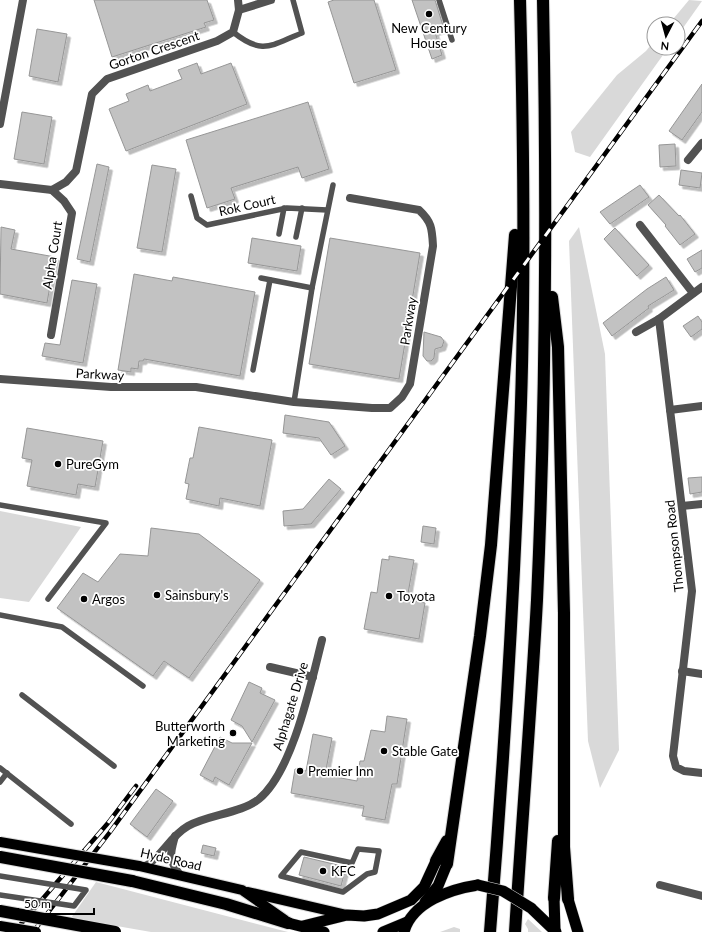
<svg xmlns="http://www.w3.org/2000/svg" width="702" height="932" viewBox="0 0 702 932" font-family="Lato,sans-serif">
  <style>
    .green { fill: #d9d9d9 }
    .building { fill: #c2c2c2; stroke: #969696; filter: url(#shadow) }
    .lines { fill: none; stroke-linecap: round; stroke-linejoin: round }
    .primary-casing { stroke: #dbdbdb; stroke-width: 12 }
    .trunk-casing { stroke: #dbdbdb; stroke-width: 12 }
    .motorway-casing { stroke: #dbdbdb; stroke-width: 14 }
    .service { stroke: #525252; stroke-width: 5.5 }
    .minor { stroke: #525252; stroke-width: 8 }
    .tertiary { stroke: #525252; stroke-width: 8 }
    .primary { stroke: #000; stroke-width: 10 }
    .trunk { stroke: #000; stroke-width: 11 }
    .motorway { stroke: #000; stroke-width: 12 }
    .rail-casing { stroke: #000; stroke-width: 4.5 }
    .rail { stroke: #fff; stroke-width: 3; stroke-dasharray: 9; stroke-linecap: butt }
    .primary-bridge-casing { stroke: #dbdbdb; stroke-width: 12; stroke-linecap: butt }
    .trunk-bridge-casing { stroke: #dbdbdb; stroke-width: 12; stroke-linecap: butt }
    .motorway-bridge-casing { stroke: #dbdbdb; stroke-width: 14; stroke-linecap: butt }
    .service-bridge { stroke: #525252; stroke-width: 5.5 }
    .primary-bridge { stroke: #000; stroke-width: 10 }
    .trunk-bridge { stroke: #000; stroke-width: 11 }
    .motorway-bridge { stroke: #000; stroke-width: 12 }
    .poi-dot { fill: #000; stroke: #fff; stroke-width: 1.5 }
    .labels { text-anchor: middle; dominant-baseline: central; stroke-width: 3.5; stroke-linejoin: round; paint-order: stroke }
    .poi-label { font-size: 13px; fill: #000; stroke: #fff; text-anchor: start }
    .street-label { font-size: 13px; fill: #000; stroke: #fff }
  </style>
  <defs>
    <filter id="shadow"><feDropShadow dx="3.5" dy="3.5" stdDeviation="0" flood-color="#0004"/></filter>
  </defs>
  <rect width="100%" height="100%" fill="#fff"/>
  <g class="green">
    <polygon points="689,0 702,1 678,35 678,24 669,24"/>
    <polygon points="654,41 654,48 668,48 590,157 575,152 571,132 617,75 646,51"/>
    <polygon points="579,227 605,354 619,750 600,788 588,741 569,241"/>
    <polygon points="0,511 81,527 29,602 0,598"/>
    <polygon points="96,882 288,932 151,932 71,918"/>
    <polygon points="528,919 542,932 528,932 528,929 525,924"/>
    <polygon points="454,927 460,929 460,932 440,932"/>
  </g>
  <g class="building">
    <polygon points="94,0 207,0 214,20 204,23 206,27 112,57"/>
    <polygon points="334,0 374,0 396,70 354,83 328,2"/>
    <polygon points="412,0 435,0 444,29 435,32 442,55 432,59"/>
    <polygon points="37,29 67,34 58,82 29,76"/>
    <polygon points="197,63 201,74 231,63 247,104 126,151 109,109 129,101 126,94 148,85 150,91 182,79 178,70"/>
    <polygon points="702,84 702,112 682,140 669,131"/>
    <polygon points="308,102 329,169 302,178 298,167 231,188 235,199 207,208 186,140"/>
    <polygon points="22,112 52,117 44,164 14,159"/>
    <polygon points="675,144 676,166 660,167 659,145"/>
    <polygon points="97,164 109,167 90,262 77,259"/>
    <polygon points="152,165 176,169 162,252 137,248"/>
    <polygon points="681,170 702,173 700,188 679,185"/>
    <polygon points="640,185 649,197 610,224 600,212"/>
    <polygon points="659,195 679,216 680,215 695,234 680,245 665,226 666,225 648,205"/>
    <polygon points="1,227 15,230 11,249 55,257 47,303 0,294"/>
    <polygon points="615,228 649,265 637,276 604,239"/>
    <polygon points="252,238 301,246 297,271 248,263"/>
    <polygon points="330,238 420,253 399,379 309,364"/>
    <polygon points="702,250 702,268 695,272 687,259"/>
    <polygon points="134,274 172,281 173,277 255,292 240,376 144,359 143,361 139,361 138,369 131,368 131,372 118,370"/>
    <polygon points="666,277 674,290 648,306 649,308 612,336 603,323 647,289"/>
    <polygon points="72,280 97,284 83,363 42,356 45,343 60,345"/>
    <polygon points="698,316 702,322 702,329 691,337 683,326"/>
    <polygon points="424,332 441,337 444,341 442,347 435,349 434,358 431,361 427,361 423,356"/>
    <polygon points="285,415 329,422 345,446 331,455 319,438 283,433"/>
    <polygon points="199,427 272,440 260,506 220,498 219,506 186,499 189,484 185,483 190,458 193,458"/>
    <polygon points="27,428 103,441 95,487 78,484 76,495 27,486 32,460 22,458"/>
    <polygon points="702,477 702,492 690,494 688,478"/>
    <polygon points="329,479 341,489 311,524 284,526 283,511 303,509"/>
    <polygon points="423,526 436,528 434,544 421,542"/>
    <polygon points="151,528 199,534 260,580 189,678 164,661 153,676 57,608 83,573 98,582 120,554 148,556"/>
    <polygon points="389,556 414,560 407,599 425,603 419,639 364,629 371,592 377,593 382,559 389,560"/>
    <polygon points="249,682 262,688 260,693 275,700 252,742 242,726 231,720"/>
    <polygon points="387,716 407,719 397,784 392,784 385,820 362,816 364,806 291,793 295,769 306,771 313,734 332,738 325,775 357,781 360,761 364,761 371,730 385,732"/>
    <polygon points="220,737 232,743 252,743 229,785 215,777 213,782 200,775"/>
    <polygon points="156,789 173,801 147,837 130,824"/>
    <polygon points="203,845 216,848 214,856 201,853"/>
    <polygon points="304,857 346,867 341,886 299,875"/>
  </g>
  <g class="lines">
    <g class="primary-casing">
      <g id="primary">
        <polyline points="139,866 242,890 285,920"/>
        <polyline points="248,892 347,915"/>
      </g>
    </g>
    <g class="trunk-casing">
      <g id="trunk">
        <polyline points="554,898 555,930"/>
        <polyline points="568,899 578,932"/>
        <polyline points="425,902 438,886 447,864"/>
        <polyline points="531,908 556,932"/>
        <polyline points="288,923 324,932"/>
        <polyline points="303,926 347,915 364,916 378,914 411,900 424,887 436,861"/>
        <polyline points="383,932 407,922"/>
        <path d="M404,932C412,902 451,889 478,885"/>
      </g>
    </g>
    <g class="motorway-casing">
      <g id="motorway">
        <polyline points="552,297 558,347 564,613 564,847 568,899"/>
        <polyline points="436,861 447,841"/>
        <polyline points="447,864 480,636 491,545 515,235"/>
        <polyline points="132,881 226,904 288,923"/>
        <polyline points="554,898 558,841"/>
        <path d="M490,932C503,773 513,614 519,455C526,303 524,151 520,0"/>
        <path d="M515,932C522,821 531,711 537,600C546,400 547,200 543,0"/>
      </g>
    </g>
    <g class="service">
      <polyline points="439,0 452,40"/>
      <path d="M233,32C263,56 271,45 302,33L293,0"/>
      <polyline points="191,196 197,218 207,225 287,208 327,210"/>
      <polyline points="279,234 284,208"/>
      <polyline points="296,237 302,208"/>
      <polyline points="261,278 312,288"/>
      <polyline points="253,370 270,280"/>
      <polyline points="294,402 312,288 333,185"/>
      <polyline points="0,505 106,523 48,599"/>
      <polyline points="0,615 62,627 143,686"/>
      <polyline points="22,695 114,766"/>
      <polyline points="0,768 71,824"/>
      <polyline points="0,782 7,773"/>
      <polygon points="358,849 379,851 375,872 367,874 343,892 281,876 301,852 352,863"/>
    </g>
    <g class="minor">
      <polyline points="239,10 271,0"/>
      <polyline points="688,160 702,143"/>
      <polyline points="0,184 52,190 64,201 72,213 51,335"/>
      <polyline points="52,190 66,182 76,171 92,94 107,79 217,41 233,32 239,10 238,0"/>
      <polyline points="640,225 693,293"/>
      <polyline points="659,319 692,591 673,756 676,767 684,771 702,773"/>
      <polyline points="636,332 659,319 702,287"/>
      <path d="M0,379L111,387H196L294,402L372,408H390L402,397L410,384L433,246C432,229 432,222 419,210L350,198"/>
      <polyline points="670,410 702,406"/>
      <polyline points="682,506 702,504"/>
      <polyline points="270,667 313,677"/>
      <polyline points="682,671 702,674"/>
      <path d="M175,836C170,854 168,859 180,875"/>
      <path d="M144,867C162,857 169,837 188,826C207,815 242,813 259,799C293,771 311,683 322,640"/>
      <polyline points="660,885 702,896"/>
    </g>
    <polyline class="tertiary" points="0,124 23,0"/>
    <use href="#primary" class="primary"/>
    <use href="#trunk" class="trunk"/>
    <use href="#motorway" class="motorway"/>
    <g class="rail-casing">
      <g id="rail">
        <polyline points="14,932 108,823 136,786"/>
        <polyline points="33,932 110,832 702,21"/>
      </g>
    </g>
    <use href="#rail" class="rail"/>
    <g class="primary-bridge-casing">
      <g id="primary-bridge">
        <polyline points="0,842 139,866"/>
        <polyline points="0,926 36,932"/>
      </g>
    </g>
    <g class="trunk-bridge-casing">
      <polyline id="trunk-bridge" points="478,885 503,891 531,908"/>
    </g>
    <g class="motorway-bridge-casing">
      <g id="motorway-bridge">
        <polyline points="0,857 132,881"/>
        <polyline points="0,911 115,932"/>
      </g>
    </g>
    <polyline class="service-bridge" points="0,876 86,890 74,906 0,895"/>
    <use href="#primary-bridge" class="primary-bridge"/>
    <use href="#trunk-bridge" class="trunk-bridge"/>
    <use href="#motorway-bridge" class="motorway-bridge"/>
  </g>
  <g class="poi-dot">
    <circle cx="429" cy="14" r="4"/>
    <circle cx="58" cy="464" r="4"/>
    <circle cx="157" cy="595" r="4"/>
    <circle cx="389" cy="596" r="4"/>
    <circle cx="84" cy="599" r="4"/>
    <circle cx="233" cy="733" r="4"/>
    <circle cx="384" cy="751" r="4"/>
    <circle cx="300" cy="771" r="4"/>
    <circle cx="323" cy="871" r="4"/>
  </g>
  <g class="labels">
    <g class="poi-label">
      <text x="429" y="28" text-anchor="middle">New Century<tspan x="429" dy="15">House</tspan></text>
      <text x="66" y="464">PureGym</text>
      <text x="165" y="595">Sainsbury's</text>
      <text x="397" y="596">Toyota</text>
      <text x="92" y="599">Argos</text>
      <text x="225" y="726" text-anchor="end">Butterworth<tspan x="225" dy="15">Marketing</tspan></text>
      <text x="392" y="751">Stable Gate</text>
      <text x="308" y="771">Premier Inn</text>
      <text x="331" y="871">KFC</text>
    </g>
    <g class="street-label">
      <text transform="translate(154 50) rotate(-19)">Gorton Crescent</text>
      <text transform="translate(247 205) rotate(-13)">Rok Court</text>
      <text transform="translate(52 255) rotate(-81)">Alpha Court</text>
      <text transform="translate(408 321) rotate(-81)">Parkway</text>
      <text transform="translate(100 374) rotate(3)">Parkway</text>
      <text transform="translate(674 546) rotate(-96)">Thompson Road</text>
      <text transform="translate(290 706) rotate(-73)">Alphagate Drive</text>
      <text transform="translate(171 859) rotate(13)">Hyde Road</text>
    </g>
  </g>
  <g transform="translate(666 36) rotate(186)"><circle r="19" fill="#ffffff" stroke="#999999"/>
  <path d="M0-3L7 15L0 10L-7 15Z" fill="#000000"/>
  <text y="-6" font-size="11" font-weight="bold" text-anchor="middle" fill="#000000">N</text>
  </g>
  <path d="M18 908v6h76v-6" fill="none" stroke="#000000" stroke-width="2"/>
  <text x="24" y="908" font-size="12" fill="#000000" stroke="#ffffff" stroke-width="3" paint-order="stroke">50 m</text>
</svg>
